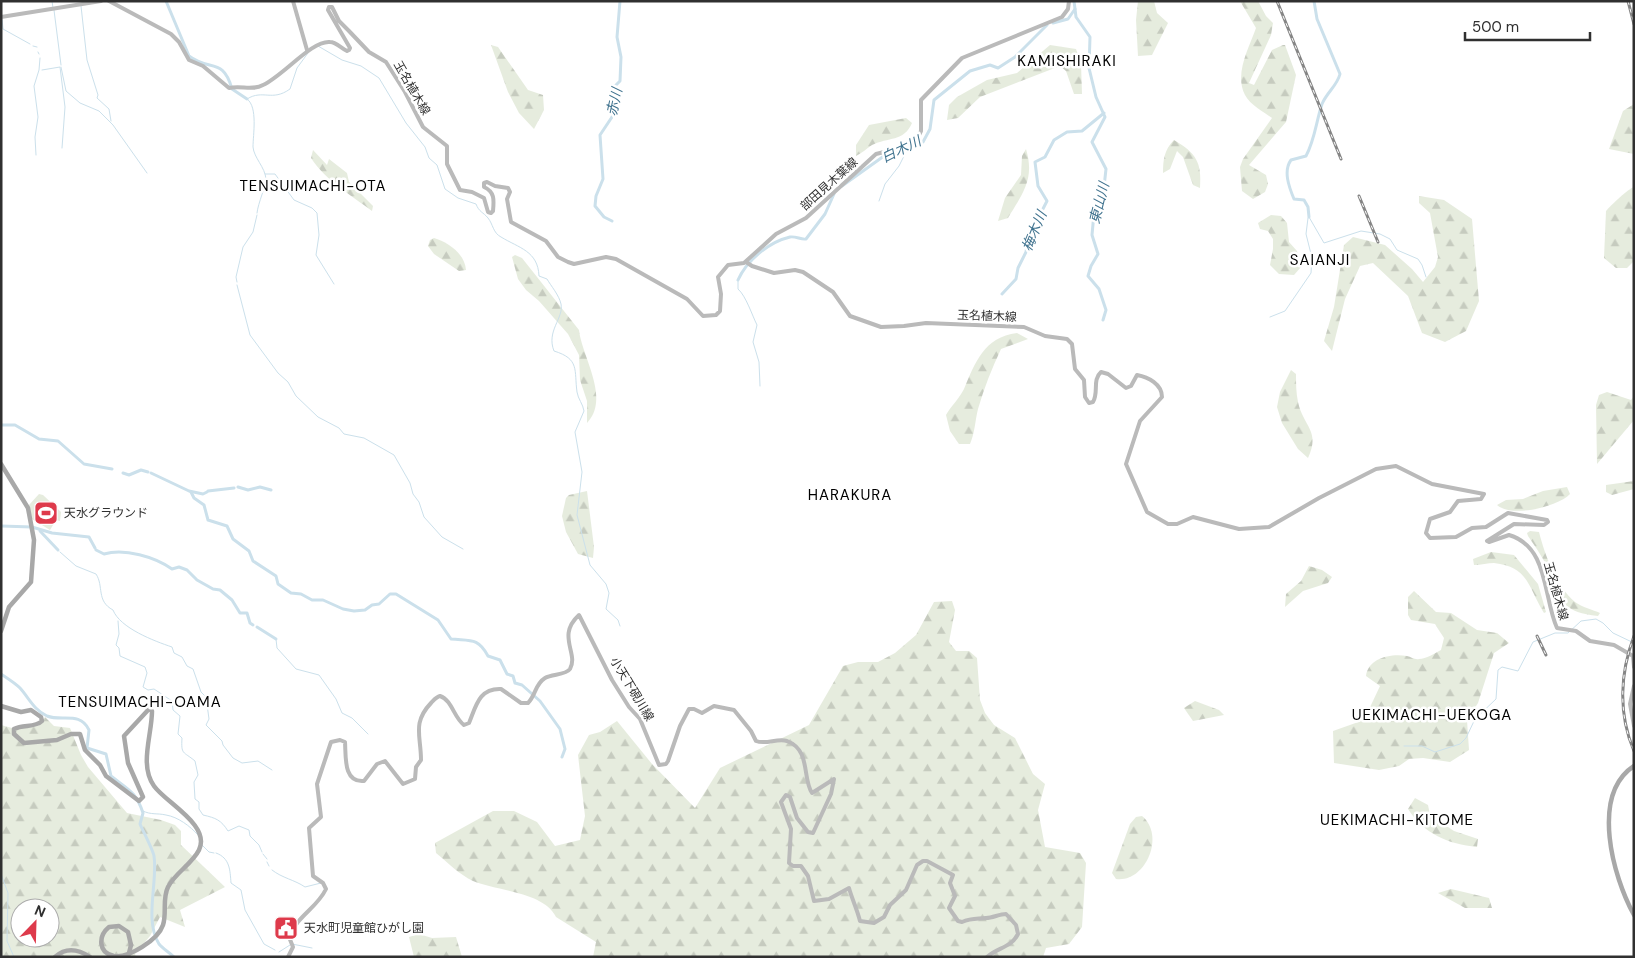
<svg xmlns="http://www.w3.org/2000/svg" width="1635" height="958" viewBox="0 0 1635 958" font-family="'DM Sans','Noto Sans JP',sans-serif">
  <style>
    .green { fill: #e6ecde }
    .forest { fill: url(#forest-firs); fill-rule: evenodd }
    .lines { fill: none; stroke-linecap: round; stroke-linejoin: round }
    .stream { stroke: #cbe0eb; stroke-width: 1 }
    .river { stroke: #cbe0eb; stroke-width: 3 }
    .secondary { stroke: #bababa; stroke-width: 4 }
    .primary { stroke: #a8a8a8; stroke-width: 4.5 }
    .rail-casing { stroke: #858585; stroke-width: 3 }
    .rail { stroke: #fff; stroke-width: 1; stroke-dasharray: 4; stroke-linecap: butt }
    .primary-bridge { stroke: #a8a8a8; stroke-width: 4.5 }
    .labels { text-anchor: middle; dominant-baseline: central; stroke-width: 5; stroke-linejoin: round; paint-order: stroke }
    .street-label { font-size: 12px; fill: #303030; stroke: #fff }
    .poi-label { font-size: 12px; fill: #303030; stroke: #fff; text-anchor: start }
    .water-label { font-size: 14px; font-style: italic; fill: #40738f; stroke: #fff }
    .quarter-label { font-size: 15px; letter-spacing: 1px; fill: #000; stroke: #fff }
  </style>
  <defs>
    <pattern id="forest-firs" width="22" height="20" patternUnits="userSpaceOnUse" patternTransform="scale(1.25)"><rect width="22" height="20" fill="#e6ecde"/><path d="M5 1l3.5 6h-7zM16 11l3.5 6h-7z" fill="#c6cbbf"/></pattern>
  </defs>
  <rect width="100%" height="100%" fill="#fff"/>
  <polygon class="green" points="39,494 43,495 61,512 60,521 56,520 50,530 32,519 29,505"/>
  <g class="forest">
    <polygon points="1138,1 1154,1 1157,13 1168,23 1152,55 1138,56 1136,20"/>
    <path d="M1240,1H1258L1266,16L1273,23L1271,35L1249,83L1254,85L1272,50L1283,45H1285L1296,75L1286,122L1249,165L1266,175L1268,184L1265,192L1253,199L1242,191L1240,167L1243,159L1272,118C1264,112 1250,105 1245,95C1234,74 1249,48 1256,28Z"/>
    <polygon points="491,45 498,47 528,90 543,95 544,110 534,129 519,113 508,92"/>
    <polygon points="1050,45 1076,49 1081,63 1082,94 1074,94 1066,71 1060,66 980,97 958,118 947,120 949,105 957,97 987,80 1017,73"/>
    <polygon points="1634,104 1634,154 1609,149 1623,111"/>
    <path d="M906,118L912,123C904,142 888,137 872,145C866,149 862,153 856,156V145L869,125Z"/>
    <path d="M1174,140C1196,153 1202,162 1200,188L1193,185L1183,157L1177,151L1170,169L1163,173C1163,160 1164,150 1174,140Z"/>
    <path d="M1026,149C1035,179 1023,193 1008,218L998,221L1005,198L1021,175L1022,156Z"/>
    <path d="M313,150L327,165L329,159L347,173L349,182L373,206L372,211C351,195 326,181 311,158Z"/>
    <path d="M1634,187V261L1627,268H1616L1604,258L1606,211C1610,206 1629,188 1634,187Z"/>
    <polygon points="1419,196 1444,200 1472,219 1479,301 1466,331 1445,342 1422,333 1408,296 1373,263 1360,266 1345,299 1332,351 1324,341 1334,307 1344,245 1353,237 1385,245 1412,269 1423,282 1435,267 1438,257 1430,213 1419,203"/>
    <polygon points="1271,215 1281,216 1287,223 1289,242 1297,251 1301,267 1294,275 1279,274 1270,265 1273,249 1273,239 1268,231 1260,229 1258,223"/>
    <path d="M434,238C448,242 465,254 466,270L459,271L434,254L428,246L430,240Z"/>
    <path d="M515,255L522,258L579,330C582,357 611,399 587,423V401L580,380L579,355L568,334L539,301L526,290L518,279L512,257Z"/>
    <path d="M1017,333L1028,339L1001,349C992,368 984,388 978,409C975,421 975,432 970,444H959L950,431L946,415C951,406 959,399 964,389C975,363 984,337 1017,333Z"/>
    <path d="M1291,370L1296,374C1296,383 1296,393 1298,402C1303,426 1321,431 1308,458L1298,449L1282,423L1277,407L1280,392Z"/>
    <polygon points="1607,392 1631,400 1634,396 1634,420 1597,464 1596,405 1599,395"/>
    <polygon points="1634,481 1634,489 1612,495 1606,492 1606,485"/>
    <path d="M1567,487L1570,494C1558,507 1511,518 1497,505L1506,500L1523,499L1543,491Z"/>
    <polygon points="587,491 594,547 593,558 578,554 566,532 562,516 566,498 569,495"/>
    <path d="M1530,531L1539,532C1545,555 1556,586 1575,602C1582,607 1593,610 1600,613L1598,616C1564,612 1562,604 1550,574C1545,560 1536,548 1528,536L1527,533Z"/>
    <path d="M1491,552L1514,555L1538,584L1546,612L1544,613C1528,587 1529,567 1494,563C1488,563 1481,565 1474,565L1473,559Z"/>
    <polygon points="1309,566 1322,570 1332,577 1328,583 1303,591 1285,607 1286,594 1301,581"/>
    <path d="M1414,591L1436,612L1451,613L1477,630L1497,633L1509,643L1494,653L1478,703L1467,720L1469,750L1450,762L1423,758L1409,759L1399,766L1379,770L1334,763L1333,731L1364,720L1380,686L1366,676C1368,658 1391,653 1407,656C1411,657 1415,660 1419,659C1426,659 1435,653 1441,650L1444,638L1435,624L1411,620L1408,615V597Z"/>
    <path d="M952,601L955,610L949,642L956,651H969L977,658L980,700L985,713L994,725L1015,738L1033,774L1045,784L1038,810L1045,847L1080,853L1086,863L1082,927L1069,944L1046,948L1043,957H593L596,942L556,917C544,892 497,891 473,881C460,875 447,862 436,853L435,843L493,811H514L537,822L555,846L580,840L585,816L578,755L589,735L600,732L617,721L652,764L695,808L720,768L809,725L843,666L858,662H878L895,653L916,635L934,602Z"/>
    <polygon points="1195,701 1219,710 1224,715 1193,721 1184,708"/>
    <path d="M45,717L54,726L70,728L81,755L88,767L127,813L161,820L175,825L181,831V845L225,887L180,910L185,927L160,917L150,936L135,954L136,957H1V725L12,728L38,726ZM20,908H50V938H20Z"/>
    <path d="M1415,798L1428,805L1430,815L1454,831L1478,839L1477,847C1448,844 1424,834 1408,809Z"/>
    <path d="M1142,816C1166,836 1145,883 1116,879L1112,873L1130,824L1136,817Z"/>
    <polygon points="1451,889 1489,898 1492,908 1465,908 1438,893"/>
    <polygon points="419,934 432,938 456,937 462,957 414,957 409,937"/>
  </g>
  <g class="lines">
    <g class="stream">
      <polyline points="52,1 53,8"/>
      <polyline points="81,6 87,60 98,95 97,98 109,109 111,121"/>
      <polyline points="54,10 61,65"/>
      <polyline points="2,19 3,29 30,44"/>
      <polyline points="33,46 37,47"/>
      <path d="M318,46L342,60L361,66L379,78L406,123L425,147L429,158L437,165L445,189L458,198L476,204C479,212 483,212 488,218C493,224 493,233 501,237C519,248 538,251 539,276L547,279C551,286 559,295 561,304C564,318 546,331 554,351C580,359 574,370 577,392C578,399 583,404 584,411L575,432L582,472L577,515L590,565L606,584L609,593L606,609L618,620L620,626"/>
      <polyline points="38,52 39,54"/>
      <polyline points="61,67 66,91 80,103 99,111 113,125 147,173"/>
      <polyline points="42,70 60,67 65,107 62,148"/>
      <polyline points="36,155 35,137 38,117 34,86 39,70 40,58"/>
      <polyline points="265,174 275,174 294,200 312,208 317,213 319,235 316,255 334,284"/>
      <polyline points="879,201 885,184 899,166 907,150"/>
      <path d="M257,213C258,203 266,186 266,179C265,167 254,158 253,147C253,135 258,107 247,99C263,89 272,102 290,89L297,68L308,53"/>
      <polyline points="1309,217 1324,243 1361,231 1380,234 1390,239 1397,250 1418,259 1422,265 1426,277"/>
      <path d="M738,280V289C746,296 752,315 757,325L753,342L759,362L760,386"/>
      <polyline points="237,282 236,277 243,247 253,232 257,215"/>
      <polyline points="237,285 250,335 278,373 288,382 296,396 318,417 339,428 344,434 364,438 394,455 410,483 413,494 419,502 424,517 442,537 463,549"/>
      <polyline points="1270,317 1285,311 1311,273 1312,258 1306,234 1308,218"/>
      <path d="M60,552L76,566L96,574C104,586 96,601 113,610C120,628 154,641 172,647L174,653L182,657L187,666L193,669L201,692L206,697L209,719L206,725L222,741L223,745L233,758L242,763L258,761L272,770"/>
      <path d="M118,621L119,634L116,645L119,648L120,656L145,667L147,673L143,687L148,690L154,689L172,701L173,710L180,716L178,734L182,738C181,755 183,751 195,761L198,775L194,782L195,799L199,802V809L203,815C216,818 221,820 228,831L239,826L249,830L250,836L259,845L262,852"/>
      <polyline points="276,639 277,648 296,669 319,675 336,699 342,713 352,718 368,734"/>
      <polyline points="1404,746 1422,746 1435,752 1460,744 1466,738 1475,719 1496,699 1498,670 1502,667 1518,671 1533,642 1555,633 1568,633 1581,621 1596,619 1603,623 1613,633 1634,643"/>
      <path d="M143,811C151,815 157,813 166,815C178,817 190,826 198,835"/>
      <polyline points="202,845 209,852 214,853"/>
      <path d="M216,853C230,858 230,870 231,883L241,890L245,910L264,944L275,950"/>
      <polyline points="263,854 267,859"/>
      <polyline points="267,862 269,866"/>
      <path d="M272,870C282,878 295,880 305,887L321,883"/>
      <polyline points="1,874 8,893 7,941 14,957"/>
      <polyline points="292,944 312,948"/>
      <polyline points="279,952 290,945"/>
    </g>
    <g class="river">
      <path d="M166,1L189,56C210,72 223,57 232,89L247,99"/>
      <polyline points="1074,1 1076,17 1090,37 1089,68 1096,97 1105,117 1092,142 1106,169 1103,196 1094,213 1092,235 1098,254 1091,266 1088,276 1099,289 1106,310 1103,320"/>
      <polyline points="1053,23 1068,19 1075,9"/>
      <polyline points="842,186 884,156 907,150 923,142 930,129 934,100 970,71 990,65 998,68 1015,57 1047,25"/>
      <path d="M1309,217L1308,207L1304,200L1294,199C1289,187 1283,171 1291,160L1306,156C1315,139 1316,122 1322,104C1327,92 1337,86 1340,74L1317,19L1314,1"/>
      <polyline points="612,221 604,217 595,206 596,196 603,179 600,135 612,117 615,86 620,81 621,57 617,37 620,1"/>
      <path d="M738,280C747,260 769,242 790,237C796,236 801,240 806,239L825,214L834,194"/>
      <polyline points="1002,294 1016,279 1018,268 1026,252 1028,238 1047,201 1038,186 1035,162 1045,157 1054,140 1067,132 1082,131 1104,113"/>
      <polyline points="1,425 15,425 39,439 58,441 84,464 112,469"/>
      <polyline points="123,473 129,475 141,470 148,472"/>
      <polyline points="151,473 189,491 203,494 207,492"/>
      <polyline points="238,487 248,490 260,487 271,490"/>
      <polyline points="208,491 234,488"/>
      <path d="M191,492L194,498L204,505L208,520L227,526L233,539L249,551L253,561L276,576L278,584L291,593L301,594L312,600H323L343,609L354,611L365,610L372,605L379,604L390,594H396L438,620L451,639C470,641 478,637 488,656L500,660L507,674L513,676L515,683L522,685L540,701L560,729L565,749L562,757"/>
      <polyline points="1,526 32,527 52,533 89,537 95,548"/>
      <polyline points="40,531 58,550"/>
      <path d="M96,550L104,554C125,548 155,557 172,569L179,567L187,570L197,580L213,589L220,590L232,600L240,613H247L250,623L253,625"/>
      <polyline points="257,627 276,639"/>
      <path d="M1,674C7,678 15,683 20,688C29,698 34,710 47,716C62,722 80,711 89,730L87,748L106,754L111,776C127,789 136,791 143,813L140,824C143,831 153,850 154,856C158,881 144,921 159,944C163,949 169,952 174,957"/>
    </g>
    <g class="secondary">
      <path d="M109,1L171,34L179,42L189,60L203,66L229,88C241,85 252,91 263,85C283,76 312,40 330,42C336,42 341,48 347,51L349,50L350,48L328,10L329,7H332L339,21L349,31L369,52L386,62L405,92L423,127L447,146V164L460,190L472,192L484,198L488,212L491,213L493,211C494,200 495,192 484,187V183L487,182L495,186L508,188L510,192L507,199L511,222L546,241L558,257L568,262L574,264L606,257L616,259L687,299L703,316L716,315L720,311L721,294L718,277L728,265L744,263L776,234L806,218L876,154L900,148L918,137L921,131V100L962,58L1062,17L1068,9L1069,1"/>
      <polyline points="293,1 307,50"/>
      <polyline points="1,17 101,1"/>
      <path d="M746,262L752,266L774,273L795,270L803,272L833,292L850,316L881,327L904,326L926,323L1024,327L1045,336L1067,339L1072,344L1075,369L1084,380L1085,397L1089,403L1093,402C1099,392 1092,380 1101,372L1108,374L1126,388L1131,386L1137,375C1148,377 1162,384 1162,397L1140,421L1126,464L1147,512L1168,524H1177L1193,517L1239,529L1269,527L1319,498L1376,469L1396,466L1432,484L1484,494L1481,499L1458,501L1450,512L1430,519L1426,533L1430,538L1456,537L1472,528L1486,527L1508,513L1547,520L1548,522L1544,525L1514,524L1487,541L1489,542L1509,535C1549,547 1543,597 1557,628L1576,631L1590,641L1614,645L1633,656L1634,667"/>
      <polyline points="1634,686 1630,704 1634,726"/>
      <path d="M288,957L293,947L289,937C298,915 317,908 326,889L323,883L313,876L309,828L321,817L317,784L331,742L340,740L345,742C346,756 343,783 364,781L377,764L385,761L403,784L415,779L416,767L421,760C421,736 412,723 431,703C434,700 436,697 440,696C452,700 454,718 464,725L469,723C476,706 479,688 501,689L521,703H528C536,695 535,684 545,678C552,674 566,675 570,669C579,653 556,636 579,615L612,680L629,707L640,719L659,765L666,764L668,761L680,726L689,709H694L702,713L714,706L734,710L751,731L756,741C766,745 777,738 787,741C811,750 802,778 812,793L834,779L831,794L813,833L808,832L797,818L790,797L786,795L781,802L791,829L789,863L793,866H801L808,876L814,901L829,899L849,888C852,899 857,909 860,921L874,923L884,917L890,905L906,890L917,865L923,861H927L953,875L950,883L955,896L949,908L958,921L962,922C971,918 976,919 986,918C993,918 999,914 1006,914L1016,925L1018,934C1011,948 998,947 987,957"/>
    </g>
    <g class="primary">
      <polyline points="1,464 28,508 34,540 31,582 9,607 1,631"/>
      <path d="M1,706L21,712L31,710L41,717L42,721C35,728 23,724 14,729V734L24,743L57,740L71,734H80L85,750L100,765L106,776L139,801L143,797L128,763L124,736L149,709L152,711C152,735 139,765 154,786C166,803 211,825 199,850C192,864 175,873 168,887C162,899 167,913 163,925C158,940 129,958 114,956C98,953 98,936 109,927L119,926L128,932L131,945"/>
      <path d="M1634,766C1590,795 1613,877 1634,915"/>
      <path d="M55,957C66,947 78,949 90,957"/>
    </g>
    <g class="rail-casing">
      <g id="rail">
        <polyline points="1277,1 1341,159"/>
        <polyline points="1628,1 1634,24"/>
        <polyline points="1359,196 1378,242"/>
        <polyline points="1537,636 1546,655"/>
        <path d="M1634,636C1620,673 1618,714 1634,751"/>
      </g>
    </g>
    <use href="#rail" class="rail"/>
    <polyline class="primary-bridge" points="128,957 131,945"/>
  </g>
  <defs>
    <g id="stadium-square" transform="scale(1.25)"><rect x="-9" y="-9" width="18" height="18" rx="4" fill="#de3a4b" stroke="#fff"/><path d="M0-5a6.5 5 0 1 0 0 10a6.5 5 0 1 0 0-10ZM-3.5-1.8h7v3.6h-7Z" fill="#fff"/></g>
    <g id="civic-square" transform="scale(1.25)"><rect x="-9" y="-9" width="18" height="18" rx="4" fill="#de3a4b" stroke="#fff"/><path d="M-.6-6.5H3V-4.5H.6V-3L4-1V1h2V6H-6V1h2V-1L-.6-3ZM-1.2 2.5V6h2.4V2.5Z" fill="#fff"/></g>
  </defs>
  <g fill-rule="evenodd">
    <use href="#stadium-square" x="46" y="513"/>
    <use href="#civic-square" x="286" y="928"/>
  </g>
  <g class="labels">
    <g class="street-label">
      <text transform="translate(412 88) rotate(60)">玉名植木線</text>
      <text transform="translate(829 184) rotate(-42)">部田見木葉線</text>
      <text transform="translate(987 316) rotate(2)">玉名植木線</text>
      <text transform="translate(1556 591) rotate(74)">玉名植木線</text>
      <text transform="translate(632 689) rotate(59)">小天下硯川線</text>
    </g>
    <g class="poi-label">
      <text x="64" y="513">天水グラウンド</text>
      <text x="304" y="928">天水町児童館ひがし園</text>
    </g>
    <g class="water-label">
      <text transform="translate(614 102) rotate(-78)">赤川</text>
      <text transform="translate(901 149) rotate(-26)">白木川</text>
      <text transform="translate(1099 203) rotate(-76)">東山川</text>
      <text transform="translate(1034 231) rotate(-67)">梅木川</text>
    </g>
    <g class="quarter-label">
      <text x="1067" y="61">KAMISHIRAKI</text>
      <text x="313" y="186">TENSUIMACHI-OTA</text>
      <text x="1320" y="260">SAIANJI</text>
      <text x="850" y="495">HARAKURA</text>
      <text x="140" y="702">TENSUIMACHI-OAMA</text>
      <text x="1432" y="715">UEKIMACHI-UEKOGA</text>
      <text x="1397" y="820">UEKIMACHI-KITOME</text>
    </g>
  </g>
  <rect width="1635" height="958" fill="none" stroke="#303030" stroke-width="5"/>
  <g transform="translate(35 923) rotate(23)"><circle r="24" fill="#ffffff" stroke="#acacac"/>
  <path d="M0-4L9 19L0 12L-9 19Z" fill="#de3a4b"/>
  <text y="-8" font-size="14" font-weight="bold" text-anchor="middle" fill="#303030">N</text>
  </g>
  <path d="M1465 32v8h125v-8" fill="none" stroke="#303030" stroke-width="2.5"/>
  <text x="1472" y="32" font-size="15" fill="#303030" stroke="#ffffff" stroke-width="4" paint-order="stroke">500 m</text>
</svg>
